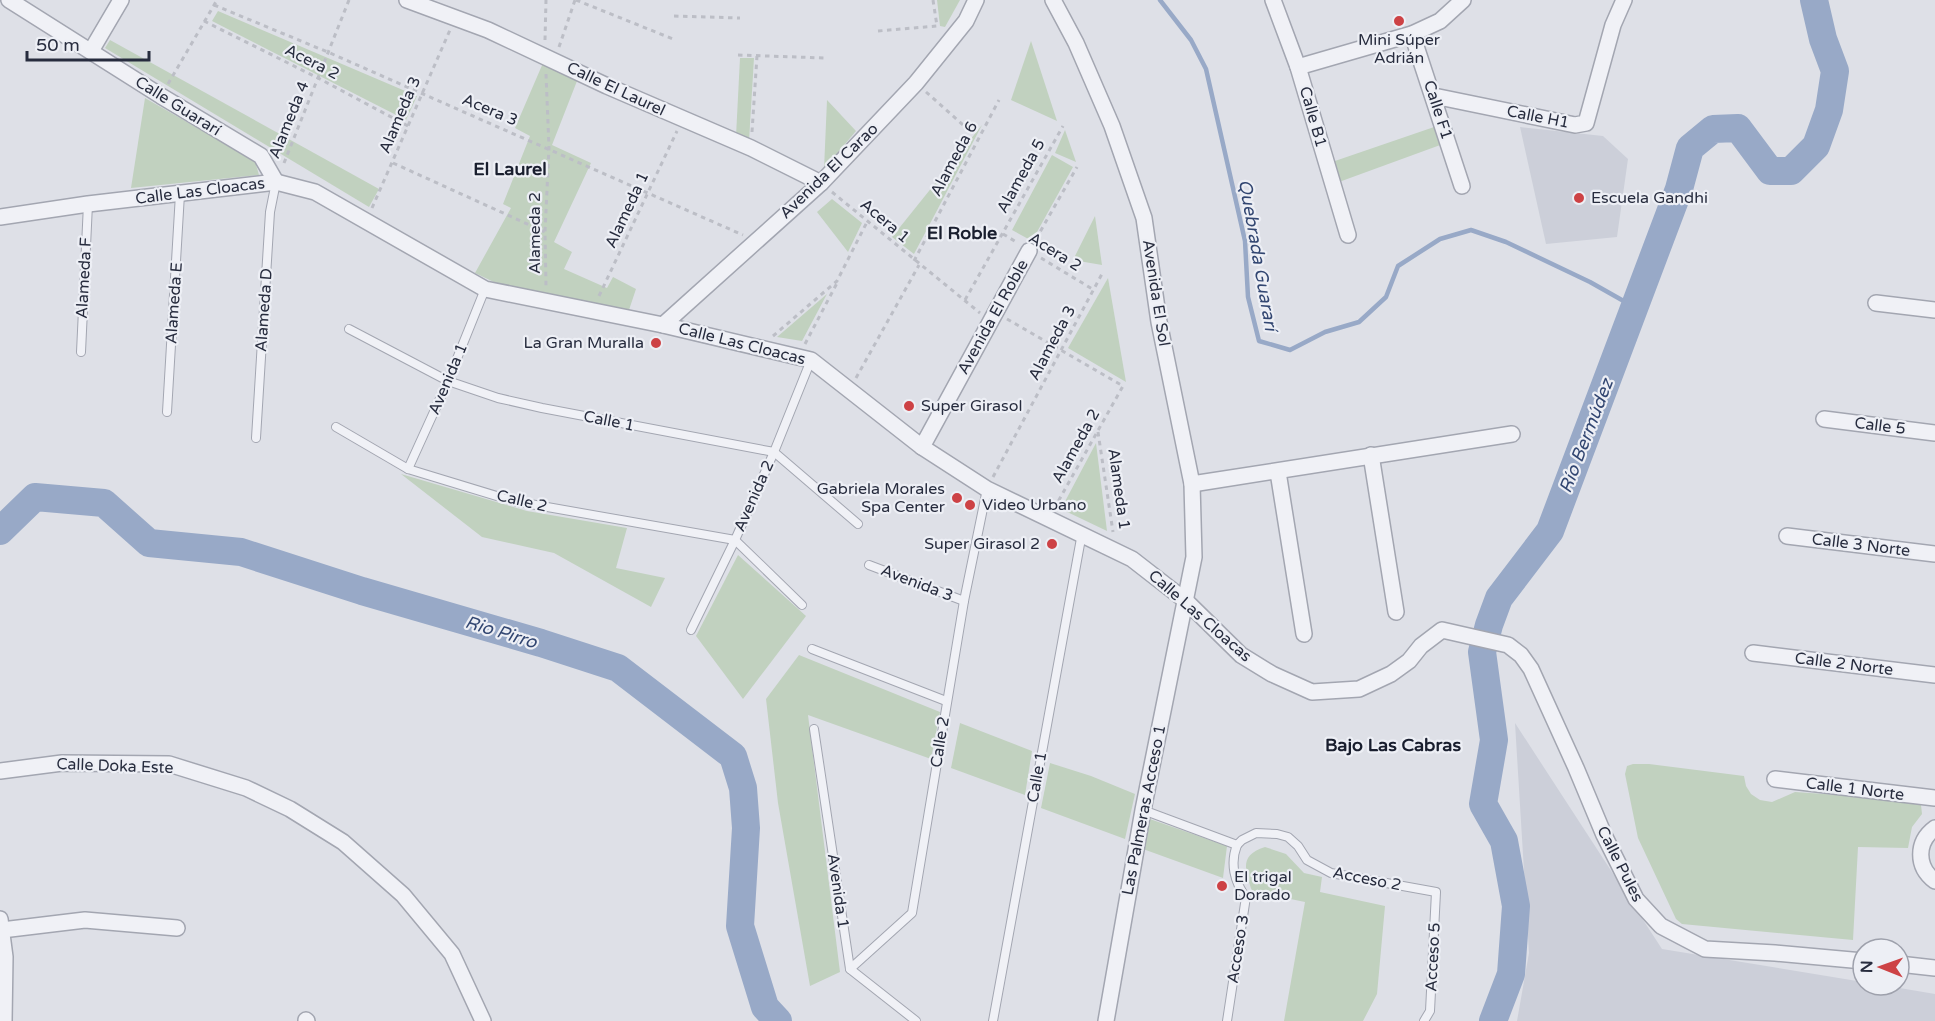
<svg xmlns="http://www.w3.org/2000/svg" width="1935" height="1021" viewBox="0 0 1935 1021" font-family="'Varela Round',sans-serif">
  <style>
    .built { fill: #cccfd9 }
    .green { fill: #c1d1bf }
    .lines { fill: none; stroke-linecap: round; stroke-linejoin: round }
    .stream { stroke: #98a9c7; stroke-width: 4.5 }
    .river { stroke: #98a9c7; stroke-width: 28 }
    .lane-casing { stroke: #a3a6b1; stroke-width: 10 }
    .street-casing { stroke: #a3a6b1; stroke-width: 18 }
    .path { stroke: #bcbec6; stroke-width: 3; stroke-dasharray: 4.5 4.5; stroke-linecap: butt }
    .lane { stroke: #f0f1f6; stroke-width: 8 }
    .street { stroke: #f0f1f6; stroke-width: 15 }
    .poi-dot { fill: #cd4245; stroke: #edeff5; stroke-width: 2 }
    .labels { text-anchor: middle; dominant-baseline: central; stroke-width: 4.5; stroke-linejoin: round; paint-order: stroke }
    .poi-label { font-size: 16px; fill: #272c3e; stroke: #edeff5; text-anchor: start }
    .street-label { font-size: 16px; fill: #272c3e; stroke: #edeff5 }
    .neighbourhood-label { font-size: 18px; font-weight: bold; fill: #191e2e; stroke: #edeff5 }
    .water-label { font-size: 18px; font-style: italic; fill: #324671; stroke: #edeff5 }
  </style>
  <rect width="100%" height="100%" fill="#dee0e7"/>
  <g class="built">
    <polygon points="1520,127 1603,136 1628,159 1617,237 1546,244"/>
    <polygon points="1515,723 1662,949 1863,982 1863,985 1882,985 1935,994 1935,1021 1517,1021 1529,953"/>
  </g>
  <g class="green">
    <polygon points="937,0 960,0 945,27 940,26"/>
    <polygon points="218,11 417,96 406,120 212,21"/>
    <polygon points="110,40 379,189 369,207 105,48"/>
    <polygon points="1031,41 1057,121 1011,100"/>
    <polygon points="740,58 754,58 749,141 736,136"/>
    <polygon points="543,63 577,81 552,145 591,163 554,242 572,252 564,269 607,288 613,277 636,289 629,310 498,284 475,273 511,208 503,204 530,136 515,128"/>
    <polygon points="145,98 255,161 259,175 131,188"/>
    <polygon points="827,100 856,131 824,169"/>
    <polygon points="982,125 914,254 892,237"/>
    <polygon points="1437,126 1443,144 1339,182 1332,162"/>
    <polygon points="1065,130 1076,162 1055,153"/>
    <polygon points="1052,155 1073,167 1032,241 1012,230"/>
    <polygon points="832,199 862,223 848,252 817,212"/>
    <polygon points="1095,216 1102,265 1073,260"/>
    <polygon points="1108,278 1126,382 1068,348"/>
    <polygon points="827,294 802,341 777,337"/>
    <polygon points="1096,443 1107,531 1061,509"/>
    <polygon points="401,474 527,511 627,528 616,568 665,578 651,607 554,553 482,537"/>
    <polygon points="738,555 806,616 743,699 696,636"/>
    <polygon points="799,655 940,712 931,759 808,715 840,972 810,986 778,803 766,699"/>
    <polygon points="960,723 1032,751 1025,795 951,768"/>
    <polygon points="1050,763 1091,776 1135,794 1125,839 1041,808"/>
    <polygon points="1633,764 1649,764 1744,776 1746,786 1751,794 1760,800 1772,802 1795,792 1913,800 1921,805 1922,814 1912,827 1908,848 1858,847 1853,940 1682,924 1676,919 1638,838 1625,774 1627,766"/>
    <polygon points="1147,818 1227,846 1223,878 1143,849"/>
    <path d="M1265,847L1286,854L1304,873L1322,877L1320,892L1385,906L1377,994L1363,1021H1284L1305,902L1252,891C1245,870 1239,855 1265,847Z"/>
  </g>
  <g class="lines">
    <polyline class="stream" points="1160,0 1191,40 1206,69 1245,241 1248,297 1259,341 1290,350 1325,332 1359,322 1386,297 1398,266 1440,239 1471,230 1506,242 1590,282 1636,308"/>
    <g class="river">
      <polyline points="0,531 35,497 104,503 149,543 241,552 362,591 541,643 618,668 733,756 743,788 746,828 740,926 765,1007 778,1021"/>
      <polyline points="1493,1021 1511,974 1516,906 1504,841 1483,804 1494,740 1482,652 1489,625 1499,598 1550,531 1679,189 1690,148 1713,129 1738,128 1770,171 1791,171 1816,146 1829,110 1835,71 1823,39 1814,0"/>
    </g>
    <g class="lane-casing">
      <g id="lane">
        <polyline points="349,329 448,381 498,398 542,408 774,452 858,524"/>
        <polyline points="81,352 88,204"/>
        <polyline points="167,412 180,194"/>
        <polyline points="336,427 408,469 513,501 735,540 802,605"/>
        <polyline points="256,438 270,212 276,182"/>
        <polyline points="408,469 448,381 485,289"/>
        <polyline points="869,565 964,601"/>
        <polyline points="691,630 735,540 774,452 811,360"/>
        <polyline points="812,649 946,701"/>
        <polyline points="814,729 850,969 916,1021"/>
        <polyline points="1143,810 1237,845"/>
        <polyline points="1237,845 1242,840 1256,833 1277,834 1288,837 1298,846 1307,860 1331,873 1436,892 1430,1011 1424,1021"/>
        <polyline points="850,969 912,913 964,601 987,489"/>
        <polyline points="993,1021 1082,533"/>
        <path d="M1227,1021L1246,897C1234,882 1230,863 1237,845"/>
      </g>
    </g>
    <g class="street-casing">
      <g id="street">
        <polyline points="9,0 161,96 261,156 276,182"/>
        <polyline points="407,0 488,30 607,86 751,148 821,183"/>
        <polyline points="1053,0 1076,43 1112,126 1144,218 1159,322 1192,484 1194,557 1143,810 1106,1021"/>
        <polyline points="1273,0 1298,67 1348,235"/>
        <polyline points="1412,34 1462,186"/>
        <polyline points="91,51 121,0"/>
        <polyline points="1298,67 1412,34 1440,21 1463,0"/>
        <polyline points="1434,96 1575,125 1586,123 1613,25 1624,0"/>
        <polyline points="0,217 88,204 276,182 315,192 485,289 663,325 811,360 922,447 987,489 1132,559 1186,601 1241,655 1272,674 1312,692 1359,689 1391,674 1409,661 1421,646 1442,630 1508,645 1521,655 1531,669 1576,768 1604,835 1636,899 1661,926 1705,949 1775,953 1863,961"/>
        <polyline points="1876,303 1935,310"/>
        <polyline points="663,325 821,183 916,83 966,21 976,0"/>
        <polyline points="1824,419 1935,433"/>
        <polyline points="922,447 1029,251"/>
        <polyline points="1371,455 1396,612"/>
        <polyline points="1278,472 1304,634"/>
        <polyline points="1192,484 1512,434"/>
        <polyline points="1787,536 1935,554"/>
        <polyline points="1753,653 1935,675"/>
        <polyline points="0,771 62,763 169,764 246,788 290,809 343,842 403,895 452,954 483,1021"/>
        <polyline points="1775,779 1935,798"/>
        <path d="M1935,828C1916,842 1916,867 1935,881"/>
        <polyline points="0,919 5,957 4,1021"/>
        <polyline points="2,930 85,920 177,928"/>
        <polyline points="1899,964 1935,968"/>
        <polyline points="306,1020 307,1021"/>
      </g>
    </g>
    <g class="path">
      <polyline points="576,0 673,39"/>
      <polyline points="214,5 330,53 743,235"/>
      <polyline points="674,16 740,18"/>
      <polyline points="204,21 318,78 408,126"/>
      <polyline points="878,31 937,26 933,0"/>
      <polyline points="545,40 546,0"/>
      <polyline points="559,47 575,0"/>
      <polyline points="738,55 825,58"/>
      <polyline points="546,74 549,148 545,232 546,286"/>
      <polyline points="168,84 217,0"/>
      <polyline points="926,92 972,133"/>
      <polyline points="752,132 757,56"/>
      <polyline points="284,163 349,0"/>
      <polyline points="393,163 545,232"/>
      <polyline points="832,192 980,313"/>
      <polyline points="372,208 450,30"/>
      <polyline points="1003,234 1018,243"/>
      <polyline points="1036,239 1077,167"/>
      <polyline points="1041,258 1094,290"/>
      <polyline points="914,261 999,100"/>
      <polyline points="599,296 677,131"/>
      <polyline points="965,300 1063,126"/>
      <polyline points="1007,319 1123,386 1055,507"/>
      <polyline points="773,336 837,281 867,222"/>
      <polyline points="805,344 837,283"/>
      <polyline points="856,378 919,265"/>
      <polyline points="1098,432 1113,532"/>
      <polyline points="993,477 1103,272"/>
    </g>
    <use href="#lane" class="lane"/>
    <use href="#street" class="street"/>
  </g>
  <g class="poi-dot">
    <circle cx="1399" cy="21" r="6"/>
    <circle cx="1579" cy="198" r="6"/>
    <circle cx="656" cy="343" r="6"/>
    <circle cx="909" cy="406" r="6"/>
    <circle cx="957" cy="498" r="6"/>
    <circle cx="970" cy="505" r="6"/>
    <circle cx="1052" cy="544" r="6"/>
    <circle cx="1222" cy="886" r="6"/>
  </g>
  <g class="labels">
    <g class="poi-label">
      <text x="1399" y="40" text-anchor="middle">Mini Súper<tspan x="1399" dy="18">Adrián</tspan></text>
      <text x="1591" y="198">Escuela Gandhi</text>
      <text x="644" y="343" text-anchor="end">La Gran Muralla</text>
      <text x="921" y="406">Super Girasol</text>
      <text x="945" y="489" text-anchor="end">Gabriela Morales<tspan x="945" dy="18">Spa Center</tspan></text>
      <text x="982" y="505">Video Urbano</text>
      <text x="1040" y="544" text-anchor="end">Super Girasol 2</text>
      <text x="1234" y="877">El trigal<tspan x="1234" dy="18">Dorado</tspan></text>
    </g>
    <g class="street-label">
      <text transform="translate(312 62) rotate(27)">Acera 2</text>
      <text transform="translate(616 89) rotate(25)">Calle El Laurel</text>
      <text transform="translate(178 106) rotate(32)">Calle Guararí</text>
      <text transform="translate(490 110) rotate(23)">Acera 3</text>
      <text transform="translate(1438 110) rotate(72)">Calle F1</text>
      <text transform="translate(400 115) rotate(-67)">Alameda 3</text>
      <text transform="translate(1313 117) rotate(74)">Calle B1</text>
      <text transform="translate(1538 117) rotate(11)">Calle H1</text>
      <text transform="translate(289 120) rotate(-68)">Alameda 4</text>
      <text transform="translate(954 159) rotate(-62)">Alameda 6</text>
      <text transform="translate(829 171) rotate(-44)">Avenida El Carao</text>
      <text transform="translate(1021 176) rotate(-61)">Alameda 5</text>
      <text transform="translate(200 191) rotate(-7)">Calle Las Cloacas</text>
      <text transform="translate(627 210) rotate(-65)">Alameda 1</text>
      <text transform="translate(885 221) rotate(40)">Acera 1</text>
      <text transform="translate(535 233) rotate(-90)">Alameda 2</text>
      <text transform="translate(1055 252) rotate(32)">Acera 2</text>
      <text transform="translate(84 278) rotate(-87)">Alameda F</text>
      <text transform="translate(1156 293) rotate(81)">Avenida El Sol</text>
      <text transform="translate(174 303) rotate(-86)">Alameda E</text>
      <text transform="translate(264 310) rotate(-86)">Alameda D</text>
      <text transform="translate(993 317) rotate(-61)">Avenida El Roble</text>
      <text transform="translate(1052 343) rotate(-62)">Alameda 3</text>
      <text transform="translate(742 344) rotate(14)">Calle Las Cloacas</text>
      <text transform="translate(448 379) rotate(-67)">Avenida 1</text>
      <text transform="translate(609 421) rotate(11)">Calle 1</text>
      <text transform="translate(1880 426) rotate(7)">Calle 5</text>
      <text transform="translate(1076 446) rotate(-61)">Alameda 2</text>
      <text transform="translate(1119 489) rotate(82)">Alameda 1</text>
      <text transform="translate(754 496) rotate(-66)">Avenida 2</text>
      <text transform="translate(522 501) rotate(13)">Calle 2</text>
      <text transform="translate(1861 545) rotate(7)">Calle 3 Norte</text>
      <text transform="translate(917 583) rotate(21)">Avenida 3</text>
      <text transform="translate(1200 616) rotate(41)">Calle Las Cloacas</text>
      <text transform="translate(1844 664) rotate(7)">Calle 2 Norte</text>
      <text transform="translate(940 742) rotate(-81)">Calle 2</text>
      <text transform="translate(115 766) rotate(2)">Calle Doka Este</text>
      <text transform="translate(1037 777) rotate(-80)">Calle 1</text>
      <text transform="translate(1855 789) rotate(7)">Calle 1 Norte</text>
      <text transform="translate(1144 810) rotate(-79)">Las Palmeras Acceso 1</text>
      <text transform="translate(1620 864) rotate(63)">Calle Pules</text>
      <text transform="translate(1367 879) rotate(11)">Acceso 2</text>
      <text transform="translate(838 891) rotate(82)">Avenida 1</text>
      <text transform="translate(1238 949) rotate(-81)">Acceso 3</text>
      <text transform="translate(1433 957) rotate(-87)">Acceso 5</text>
    </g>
    <g class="neighbourhood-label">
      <text x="510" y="169">El Laurel</text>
      <text x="962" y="233">El Roble</text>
      <text x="1393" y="745">Bajo Las Cabras</text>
    </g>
    <g class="water-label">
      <text transform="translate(1258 255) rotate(80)">Quebrada Guararí</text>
      <text transform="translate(1586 436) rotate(-69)">Río Bermúdez</text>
      <text transform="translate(501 632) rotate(17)">Rio Pirro</text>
    </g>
  </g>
  <g transform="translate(1881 967) rotate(271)"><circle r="28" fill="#edeff5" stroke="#9ea1ac" stroke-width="1.5"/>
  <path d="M0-4.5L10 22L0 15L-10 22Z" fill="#cd4245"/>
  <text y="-9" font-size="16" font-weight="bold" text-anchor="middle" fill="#272c3e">N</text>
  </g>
  <path d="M27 51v9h122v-9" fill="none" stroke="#272c3e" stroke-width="3"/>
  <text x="36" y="51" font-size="18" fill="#272c3e" stroke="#edeff5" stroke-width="4.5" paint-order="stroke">50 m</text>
</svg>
